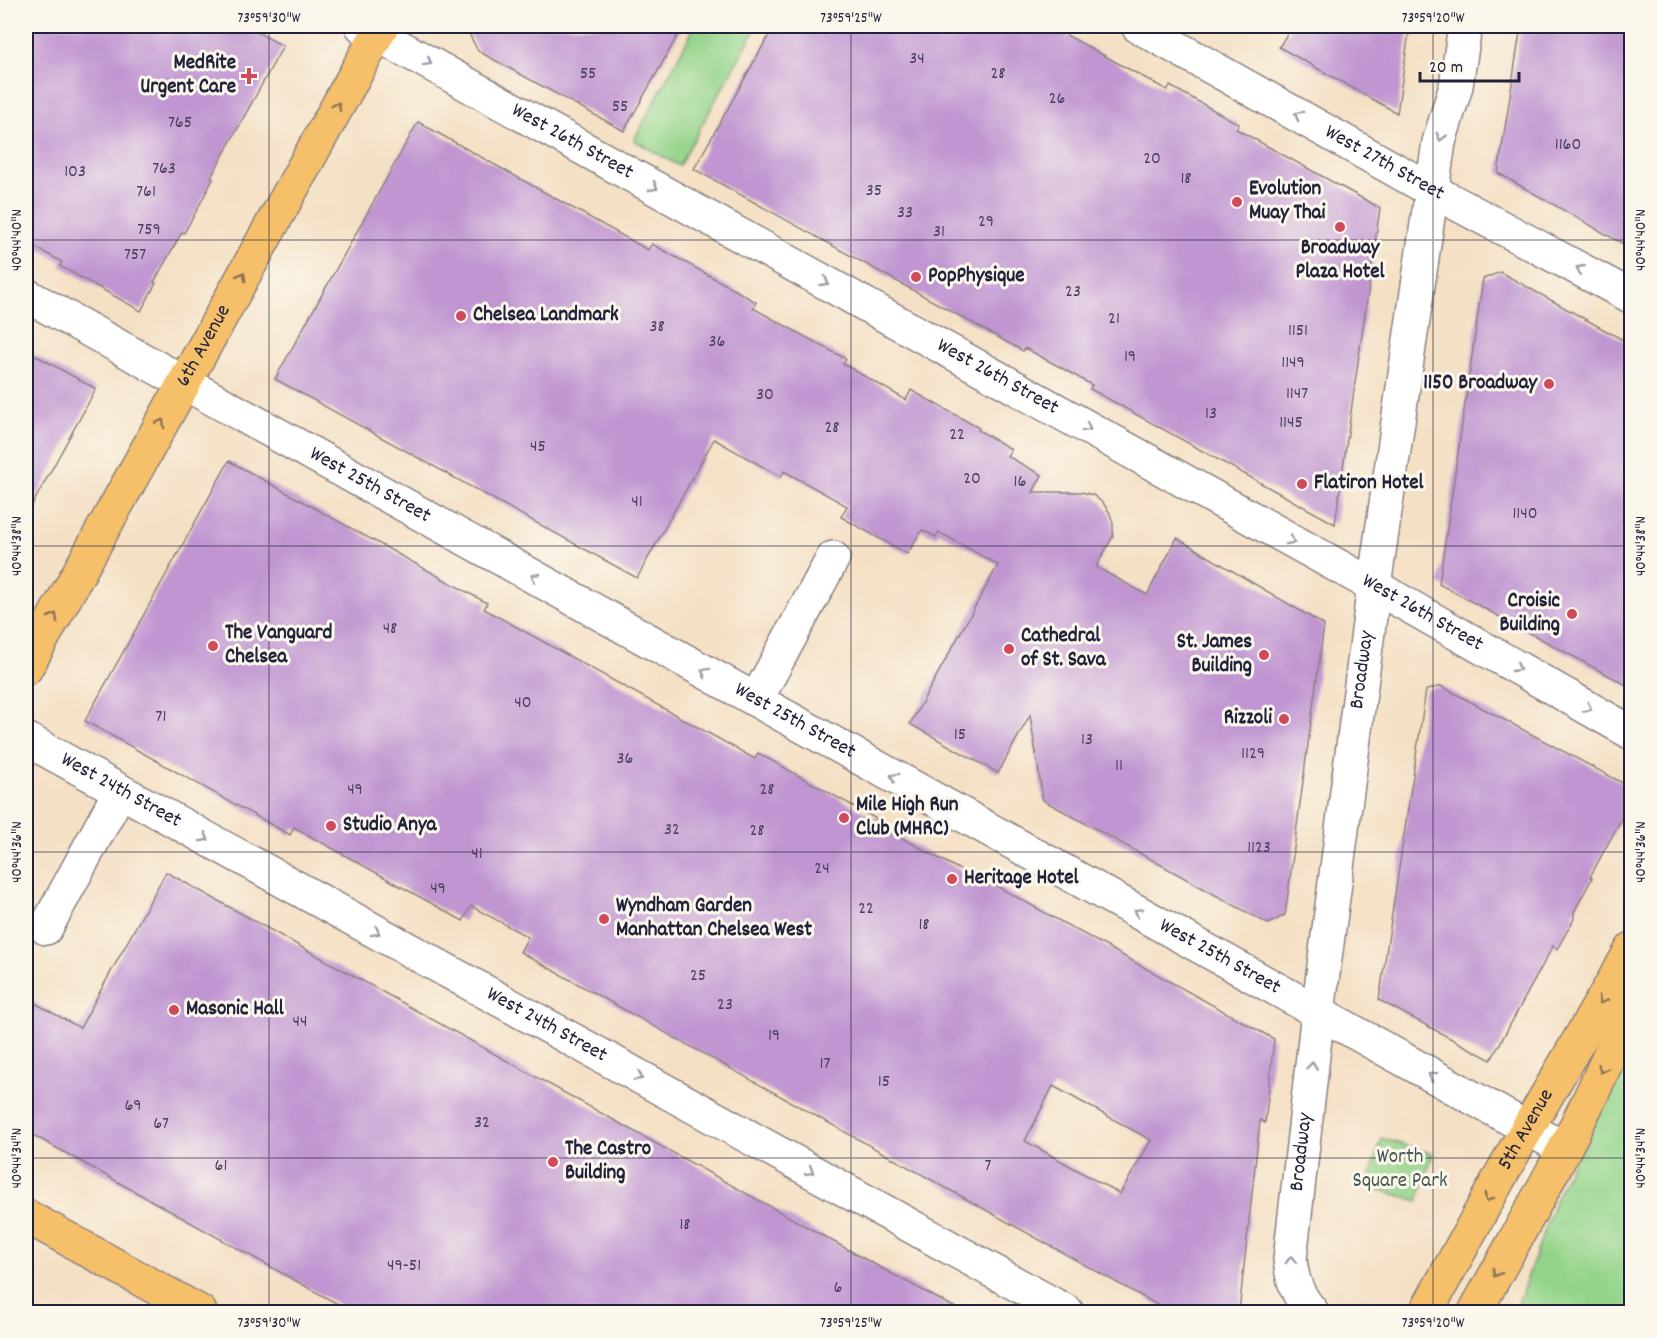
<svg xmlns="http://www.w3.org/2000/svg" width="1657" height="1338" viewBox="0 0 1657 1338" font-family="Dekko,sans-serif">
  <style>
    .green { fill: #94d48a; stroke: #5b7b62; stroke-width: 1.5 }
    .building { fill: #c095d1; fill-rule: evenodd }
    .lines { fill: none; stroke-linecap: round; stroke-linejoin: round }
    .minor-casing { stroke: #8b8180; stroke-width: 36 }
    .major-casing { stroke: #8b8180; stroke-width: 36 }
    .minor { stroke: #fff; stroke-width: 33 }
    .major { stroke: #f6c06b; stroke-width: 33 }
    .oneway { stroke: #9c9ca7 }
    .oneway2 { stroke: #8c7153 }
    .ticks { fill: none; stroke: #22223b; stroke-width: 1.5; stroke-opacity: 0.45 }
    .poi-dot { fill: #d1495b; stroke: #fbf7ec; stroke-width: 2 }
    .labels { text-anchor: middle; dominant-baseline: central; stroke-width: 6; stroke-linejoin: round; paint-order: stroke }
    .number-label { font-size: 18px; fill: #4a3f60 }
    .poi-label { font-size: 21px; font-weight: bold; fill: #22223b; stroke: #fbf7ec; text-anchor: start }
    .street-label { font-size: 21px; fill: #22223b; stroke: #fbf7ec }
    .park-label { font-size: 21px; fill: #445753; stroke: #fbf7ec }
    .neatline { fill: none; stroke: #22223b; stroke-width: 2 }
    .ticks-label { font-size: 15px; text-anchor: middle; fill: #22223b }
  </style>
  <rect width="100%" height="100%" fill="#fbf7ec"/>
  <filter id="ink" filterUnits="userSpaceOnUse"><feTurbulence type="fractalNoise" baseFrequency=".0167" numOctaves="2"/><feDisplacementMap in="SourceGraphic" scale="12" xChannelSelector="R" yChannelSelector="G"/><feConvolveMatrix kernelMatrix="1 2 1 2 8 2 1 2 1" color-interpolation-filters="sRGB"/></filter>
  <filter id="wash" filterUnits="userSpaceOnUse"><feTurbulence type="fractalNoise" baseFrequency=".008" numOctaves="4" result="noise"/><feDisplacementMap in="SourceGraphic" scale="24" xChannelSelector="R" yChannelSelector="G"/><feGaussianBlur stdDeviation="1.35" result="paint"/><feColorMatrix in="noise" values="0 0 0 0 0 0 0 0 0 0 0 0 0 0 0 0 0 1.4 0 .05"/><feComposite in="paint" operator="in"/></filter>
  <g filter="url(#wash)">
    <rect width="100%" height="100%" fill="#f4e0c4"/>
    <g class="green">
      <polygon points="695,26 757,26 679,166 634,140"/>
      <polygon points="1631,1035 1631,1312 1515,1312 1559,1190"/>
      <polygon points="1382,1138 1433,1154 1418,1201 1367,1186"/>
    </g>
    <g id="blocks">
      <g class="building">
        <polygon points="26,26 246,26 283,46 211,177 213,179 199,206 184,233 182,232 154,282 156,283 141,311 60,266 62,262 26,242"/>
        <polygon points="465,26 683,26 624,131 478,51"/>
        <polygon points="774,26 1050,26 1167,90 1170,86 1239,124 1236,129 1380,208 1335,524 1090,389 1092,385 1060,367 1025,348 1023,351 694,169"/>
        <polygon points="1292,26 1410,26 1397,113 1279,47"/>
        <polygon points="1521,26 1632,26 1632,249 1498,173"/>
        <polygon points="418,122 648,250 652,244 730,287 756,302 753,308 846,359 843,364 906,400 911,390 979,428 978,430 1011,449 1007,456 1042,475 1033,492 1081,492 1093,495 1103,503 1110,513 1113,524 1113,536 1096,567 1147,595 1177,538 1324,625 1285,915 1268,924 1043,800 1030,715 998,773 910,724 998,565 939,532 936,537 922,530 907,554 841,517 847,506 784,471 781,477 714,439 637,578 275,379"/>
        <polygon points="1500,272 1632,345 1632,688 1439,584 1483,279"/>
        <polygon points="26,350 96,389 26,516"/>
        <path d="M229,461L487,603L484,609L755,759L758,753L889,826L887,830L922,849L989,886L991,883L1274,1039L1265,1123L1260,1120L1239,1312H1170L520,952L528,937L471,906L463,921L294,827L290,835L85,721ZM1053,1086L1151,1140L1120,1194L1025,1141Z"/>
        <polygon points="1441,686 1632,788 1632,799 1590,877 1592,878 1574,912 1574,919 1557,949 1553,946 1491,1060 1379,1000 1426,690"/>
        <polygon points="166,872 872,1263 963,1312 352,1312 26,1131 26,998 80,1028"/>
      </g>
    </g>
  </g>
  <g filter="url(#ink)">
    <use href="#blocks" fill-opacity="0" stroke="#8b8180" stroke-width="1.5"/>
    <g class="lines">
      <g class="minor-casing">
        <g id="minor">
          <path id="s1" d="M362,26L1374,586L1632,733"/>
          <path id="s2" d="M1138,26L1431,190L1632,297"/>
          <path id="s3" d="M26,295L1563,1148"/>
          <polyline points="756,700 833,558"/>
          <path id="s4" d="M26,739L1067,1312"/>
          <polyline points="46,928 120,791"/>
          <path id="s5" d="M1312,1312C1298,1296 1292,1281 1290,1259L1318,1012L1374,586L1439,142L1456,86L1465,26"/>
        </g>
      </g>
      <g class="major-casing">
        <g id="major">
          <path id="s6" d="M26,668L382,26"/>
          <polyline points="26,1216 200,1312"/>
          <path id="s7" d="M1426,1312L1508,1162L1632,949"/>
          <path d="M1475,1312C1530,1211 1595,1105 1632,996"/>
        </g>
      </g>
      <use href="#minor" class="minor"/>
      <use href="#major" class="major"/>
    </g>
    <defs><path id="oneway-chevron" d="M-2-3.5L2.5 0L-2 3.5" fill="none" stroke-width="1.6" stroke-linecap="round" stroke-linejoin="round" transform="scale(1.5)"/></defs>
    <g class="oneway">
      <use href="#oneway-chevron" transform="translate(428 62) rotate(29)"/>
      <use href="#oneway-chevron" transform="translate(1298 115) rotate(-151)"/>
      <use href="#oneway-chevron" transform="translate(1441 137) rotate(105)"/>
      <use href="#oneway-chevron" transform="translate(654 187) rotate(29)"/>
      <use href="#oneway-chevron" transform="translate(1580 269) rotate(-152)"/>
      <use href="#oneway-chevron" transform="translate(825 282) rotate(29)"/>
      <use href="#oneway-chevron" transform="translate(1087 428) rotate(29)"/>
      <use href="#oneway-chevron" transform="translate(1291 541) rotate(29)"/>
      <use href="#oneway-chevron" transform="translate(535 577) rotate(-151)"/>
      <use href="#oneway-chevron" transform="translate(1517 668) rotate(30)"/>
      <use href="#oneway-chevron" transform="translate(705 672) rotate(-151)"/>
      <use href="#oneway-chevron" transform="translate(1588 708) rotate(29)"/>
      <use href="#oneway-chevron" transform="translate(894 777) rotate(-151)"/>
      <use href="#oneway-chevron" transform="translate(205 838) rotate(29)"/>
      <use href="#oneway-chevron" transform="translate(1138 912) rotate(-151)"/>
      <use href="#oneway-chevron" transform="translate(376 932) rotate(29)"/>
      <use href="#oneway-chevron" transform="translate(1312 1066) rotate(-83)"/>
      <use href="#oneway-chevron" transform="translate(1432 1076) rotate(-151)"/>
      <use href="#oneway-chevron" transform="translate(639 1077) rotate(29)"/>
      <use href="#oneway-chevron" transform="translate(810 1171) rotate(29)"/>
      <use href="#oneway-chevron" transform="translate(1291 1260) rotate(-90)"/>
    </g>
    <g class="oneway2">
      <use href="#oneway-chevron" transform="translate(337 106) rotate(-61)"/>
      <use href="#oneway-chevron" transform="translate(242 276) rotate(-61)"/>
      <use href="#oneway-chevron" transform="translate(161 423) rotate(-61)"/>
      <use href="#oneway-chevron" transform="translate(54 617) rotate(-61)"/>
      <use href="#oneway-chevron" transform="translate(1602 1000) rotate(120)"/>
      <use href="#oneway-chevron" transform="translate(1602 1069) rotate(115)"/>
      <use href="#oneway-chevron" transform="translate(1488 1198) rotate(118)"/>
      <use href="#oneway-chevron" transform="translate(1496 1273) rotate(119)"/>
    </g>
  </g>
  <path class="ticks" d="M269,26V1312M851,26V1312M1433,26V1312M26,240H1632M26,546H1632M26,852H1632M26,1158H1632"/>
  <g class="poi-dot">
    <path d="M246 67h6v6h6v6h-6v6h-6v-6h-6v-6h6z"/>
    <circle cx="1237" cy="202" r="6"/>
    <circle cx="1340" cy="227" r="6"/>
    <circle cx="916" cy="277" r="6"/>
    <circle cx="461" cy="316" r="6"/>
    <circle cx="1549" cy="384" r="6"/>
    <circle cx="1302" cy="484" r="6"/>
    <circle cx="1572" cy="614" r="6"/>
    <circle cx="213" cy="646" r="6"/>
    <circle cx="1009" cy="649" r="6"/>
    <circle cx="1264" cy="655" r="6"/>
    <circle cx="1284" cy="719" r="6"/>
    <circle cx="844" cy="818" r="6"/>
    <circle cx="331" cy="826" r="6"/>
    <circle cx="952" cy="879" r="6"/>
    <circle cx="604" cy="919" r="6"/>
    <circle cx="174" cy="1010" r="6"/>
    <circle cx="553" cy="1162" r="6"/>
  </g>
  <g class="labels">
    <g class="number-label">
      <text x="917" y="59">34</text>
      <text x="588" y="74">55</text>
      <text x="998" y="74">28</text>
      <text x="1057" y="99">26</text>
      <text x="620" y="107">55</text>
      <text x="180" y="123">765</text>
      <text x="1568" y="145">1160</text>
      <text x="1152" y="159">20</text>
      <text x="164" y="169">763</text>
      <text x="75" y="172">103</text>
      <text x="1186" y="179">18</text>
      <text x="874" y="191">35</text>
      <text x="146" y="192">761</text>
      <text x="905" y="213">33</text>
      <text x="986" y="222">29</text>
      <text x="149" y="230">759</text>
      <text x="939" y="232">31</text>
      <text x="135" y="255">757</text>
      <text x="1073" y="292">23</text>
      <text x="1114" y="319">21</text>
      <text x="657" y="327">38</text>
      <text x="1298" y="331">1151</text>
      <text x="717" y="342">36</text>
      <text x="1130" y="357">19</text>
      <text x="1293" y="363">1149</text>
      <text x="1297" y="394">1147</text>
      <text x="765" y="395">30</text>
      <text x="1211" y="414">13</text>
      <text x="1291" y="423">1145</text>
      <text x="832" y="428">28</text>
      <text x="957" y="435">22</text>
      <text x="538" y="447">45</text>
      <text x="972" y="479">20</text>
      <text x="1020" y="482">16</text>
      <text x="637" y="502">41</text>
      <text x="1525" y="514">1140</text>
      <text x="390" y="629">48</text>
      <text x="523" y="703">40</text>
      <text x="161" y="717">71</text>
      <text x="960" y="735">15</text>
      <text x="1087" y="740">13</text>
      <text x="1253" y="754">1129</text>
      <text x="625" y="759">36</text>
      <text x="1119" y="766">11</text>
      <text x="355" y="790">49</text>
      <text x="767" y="790">28</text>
      <text x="672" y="830">32</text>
      <text x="757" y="831">28</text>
      <text x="1259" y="848">1123</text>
      <text x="477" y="854">41</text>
      <text x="822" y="869">24</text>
      <text x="438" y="889">49</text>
      <text x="866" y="909">22</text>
      <text x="924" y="925">18</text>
      <text x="698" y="976">25</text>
      <text x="725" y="1005">23</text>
      <text x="300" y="1022">44</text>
      <text x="774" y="1036">19</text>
      <text x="825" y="1064">17</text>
      <text x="884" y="1082">15</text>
      <text x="133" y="1106">69</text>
      <text x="482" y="1123">32</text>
      <text x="161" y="1124">67</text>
      <text x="221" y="1166">61</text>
      <text x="988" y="1166">7</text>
      <text x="685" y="1225">18</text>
      <text x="404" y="1266">49-51</text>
      <text x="838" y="1288">6</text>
    </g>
    <g class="poi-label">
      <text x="236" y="64" text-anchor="end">MedRite<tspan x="236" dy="24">Urgent Care</tspan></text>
      <text x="1249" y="190">Evolution<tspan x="1249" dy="24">Muay Thai</tspan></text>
      <text x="1340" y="249" text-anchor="middle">Broadway<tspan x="1340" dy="24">Plaza Hotel</tspan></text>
      <text x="928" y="277">PopPhysique</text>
      <text x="473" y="316">Chelsea Landmark</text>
      <text x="1537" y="384" text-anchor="end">1150 Broadway</text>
      <text x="1314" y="484">Flatiron Hotel</text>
      <text x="1560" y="602" text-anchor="end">Croisic<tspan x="1560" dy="24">Building</tspan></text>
      <text x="225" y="634">The Vanguard<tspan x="225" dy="24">Chelsea</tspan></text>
      <text x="1021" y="637">Cathedral<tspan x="1021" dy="24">of St. Sava</tspan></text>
      <text x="1252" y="643" text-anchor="end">St. James<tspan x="1252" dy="24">Building</tspan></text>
      <text x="1272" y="719" text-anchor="end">Rizzoli</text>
      <text x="856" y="806">Mile High Run<tspan x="856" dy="24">Club (MHRC)</tspan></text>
      <text x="343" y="826">Studio Anya</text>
      <text x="964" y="879">Heritage Hotel</text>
      <text x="616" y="907">Wyndham Garden<tspan x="616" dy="24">Manhattan Chelsea West</tspan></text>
      <text x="186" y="1010">Masonic Hall</text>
      <text x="565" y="1150">The Castro<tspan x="565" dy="24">Building</tspan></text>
    </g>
    <g class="street-label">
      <text stroke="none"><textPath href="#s1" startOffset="240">West 26th Street</textPath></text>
      <text stroke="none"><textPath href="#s2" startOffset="282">West 27th Street</textPath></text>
      <text stroke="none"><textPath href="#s6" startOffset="368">6th Avenue</textPath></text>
      <text stroke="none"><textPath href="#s1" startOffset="726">West 26th Street</textPath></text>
      <text stroke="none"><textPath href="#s3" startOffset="393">West 25th Street</textPath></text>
      <text stroke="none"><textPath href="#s1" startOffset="1212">West 26th Street</textPath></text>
      <text stroke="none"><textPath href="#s5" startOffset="652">Broadway</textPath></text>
      <text stroke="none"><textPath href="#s3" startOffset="879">West 25th Street</textPath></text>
      <text stroke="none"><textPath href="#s4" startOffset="108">West 24th Street</textPath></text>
      <text stroke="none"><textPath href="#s3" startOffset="1365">West 25th Street</textPath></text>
      <text stroke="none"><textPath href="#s4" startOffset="594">West 24th Street</textPath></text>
      <text stroke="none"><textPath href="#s7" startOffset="208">5th Avenue</textPath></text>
      <text stroke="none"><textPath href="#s5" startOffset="166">Broadway</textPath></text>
    </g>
    <g class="park-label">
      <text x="1400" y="1158">Worth<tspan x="1400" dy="24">Square Park</tspan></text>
    </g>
  </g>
  <rect width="1657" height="1338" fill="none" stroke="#fbf7ec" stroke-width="66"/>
  <path d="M1420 72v9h99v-9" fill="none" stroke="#22223b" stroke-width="3"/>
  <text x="1429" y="72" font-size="18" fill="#22223b" stroke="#fbf7ec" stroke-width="4.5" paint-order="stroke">20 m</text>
  <rect x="33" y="33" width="1591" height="1272" class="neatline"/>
  <g class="ticks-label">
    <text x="269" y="22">73°59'30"W</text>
    <text x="851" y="22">73°59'25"W</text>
    <text x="1433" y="22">73°59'20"W</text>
    <text transform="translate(16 240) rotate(-90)" y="5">40°44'40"N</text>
    <text transform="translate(1640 240) rotate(-90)" y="5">40°44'40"N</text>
    <text transform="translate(16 546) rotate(-90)" y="5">40°44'38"N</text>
    <text transform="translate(1640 546) rotate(-90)" y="5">40°44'38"N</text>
    <text transform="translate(16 852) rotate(-90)" y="5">40°44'36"N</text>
    <text transform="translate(1640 852) rotate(-90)" y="5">40°44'36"N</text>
    <text transform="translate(16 1158) rotate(-90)" y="5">40°44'34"N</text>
    <text transform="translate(1640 1158) rotate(-90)" y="5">40°44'34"N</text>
    <text x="269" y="1327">73°59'30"W</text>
    <text x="851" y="1327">73°59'25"W</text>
    <text x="1433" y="1327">73°59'20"W</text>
  </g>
</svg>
